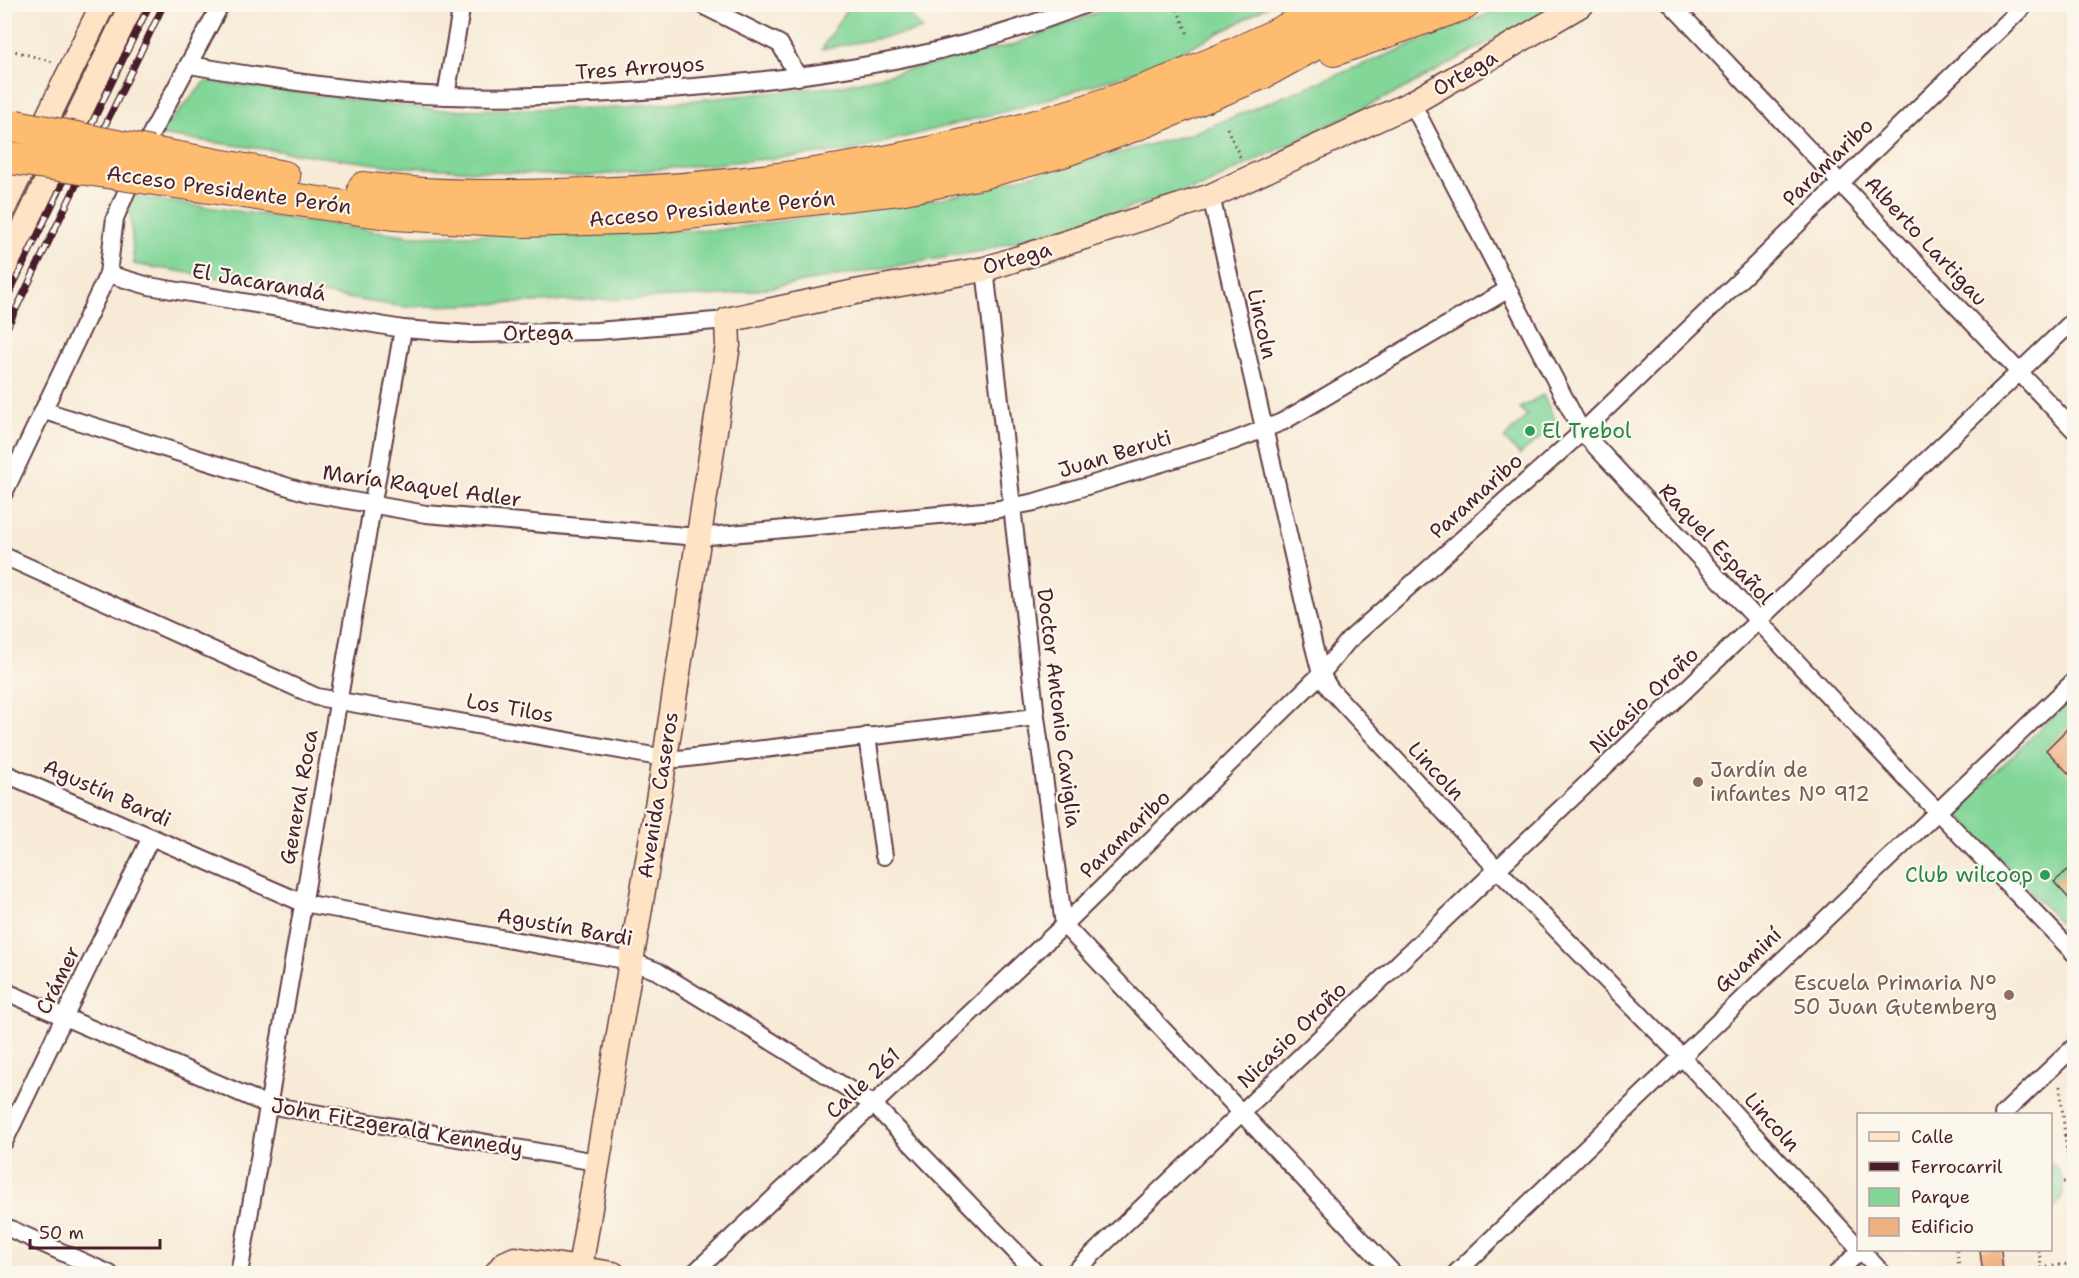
<svg xmlns="http://www.w3.org/2000/svg" width="2079" height="1278" viewBox="0 0 2079 1278" font-family="'Shantell Sans',sans-serif">
  <style>
    .green { fill: #81d698; stroke: #667a62; stroke-width: 1.5 }
    .building { fill: #eeb282 }
    .lines { fill: none; stroke-linecap: round; stroke-linejoin: round }
    .street-casing { stroke: #643d45; stroke-width: 20 }
    .secondary-casing { stroke: #643d45; stroke-width: 27 }
    .highway-casing { stroke: #643d45; stroke-width: 34 }
    .path { stroke: #643d45; stroke-width: 3; stroke-dasharray: 1.5 4.5; stroke-linecap: butt }
    .street { stroke: #fff; stroke-width: 16 }
    .secondary { stroke: #fee4c5; stroke-width: 24 }
    .highway { stroke: #fdbc6f; stroke-width: 32 }
    .rail-casing { stroke: #4a1f2b; stroke-width: 7 }
    .rail { stroke: #fbf7ec; stroke-width: 4.5; stroke-dasharray: 14; stroke-linecap: butt }
    .highway-bridge-casing { stroke: #643d45; stroke-width: 34; stroke-linecap: butt }
    .highway-bridge { stroke: #fdbc6f; stroke-width: 32 }
    .leisure-dot { fill: #2e9e5b; stroke: #fbf7ec; stroke-width: 2 }
    .education-dot { fill: #8d6e63; stroke: #fbf7ec; stroke-width: 2 }
    .labels { text-anchor: middle; dominant-baseline: central; stroke-width: 4.5; stroke-linejoin: round; paint-order: stroke }
    .street-label { font-size: 21px; fill: #4a1f2b; stroke: #fbf7ec }
    .leisure-label { font-size: 21px; fill: #27864d; stroke: #fbf7ec; text-anchor: start }
    .education-label { font-size: 21px; fill: #785e54; stroke: #fbf7ec; text-anchor: start }
  </style>
  <rect width="100%" height="100%" fill="#fbf7ec"/>
  <filter id="ink" filterUnits="userSpaceOnUse"><feTurbulence type="fractalNoise" baseFrequency=".0167" numOctaves="2"/><feDisplacementMap in="SourceGraphic" scale="12" xChannelSelector="R" yChannelSelector="G"/><feConvolveMatrix kernelMatrix="1 2 1 2 8 2 1 2 1" color-interpolation-filters="sRGB"/></filter>
  <filter id="wash" filterUnits="userSpaceOnUse"><feTurbulence type="fractalNoise" baseFrequency=".008" numOctaves="4" result="noise"/><feDisplacementMap in="SourceGraphic" scale="24" xChannelSelector="R" yChannelSelector="G"/><feGaussianBlur stdDeviation="1.35" result="paint"/><feColorMatrix in="noise" values="0 0 0 0 0 0 0 0 0 0 0 0 0 0 0 0 0 1.4 0 .05"/><feComposite in="paint" operator="in"/></filter>
  <g filter="url(#wash)">
    <rect width="100%" height="100%" fill="#f7ead6"/>
    <g class="green">
      <polygon points="849,5 901,5 923,30 822,49"/>
      <polygon points="1116,5 1269,5 1231,27 1147,68 1025,106 850,151 578,177 392,166 158,135 206,81 435,110 615,108 839,86 1013,45"/>
      <polygon points="1510,5 1556,5 1403,89 1203,186 982,251 727,295 404,307 134,264 129,196 412,236 717,230 943,198 1191,134"/>
      <polygon points="1543,395 1557,423 1520,455 1504,439 1527,416 1520,408"/>
      <polygon points="2074,695 2074,938 1955,812"/>
      <path d="M2051,1162C2067,1176 2068,1197 2051,1211Z"/>
    </g>
    <g id="blocks">
      <g class="building">
        <polygon points="2074,722 2074,779 2046,750"/>
        <polygon points="2068,870 2074,877 2074,904 2054,882"/>
        <polygon points="1980,1250 2001,1250 2003,1274 1983,1274"/>
      </g>
    </g>
  </g>
  <g filter="url(#ink)">
    <use href="#blocks" fill-opacity="0" stroke="#643d45" stroke-width="1.5"/>
    <g class="lines">
      <g class="street-casing">
        <g id="street">
          <polyline points="700,4 780,44 798,77"/>
          <polyline points="1671,4 2074,430"/>
          <path d="M190,65C275,80 362,93 448,96C538,99 628,93 717,85C845,73 966,52 1086,4"/>
          <polyline points="446,96 462,4"/>
          <polyline points="1412,103 1582,432 1909,782 2074,953"/>
          <polyline points="1211,196 1314,647 1321,674 1330,689 1498,870 1680,1055 1883,1274"/>
          <polyline points="985,269 1036,717 1064,925 1394,1274"/>
          <polyline points="108,274 149,286 403,329 470,334 597,331 727,320"/>
          <polyline points="45,411 308,493 426,514 698,537 994,510 1035,502 1233,441 1282,422 1507,290"/>
          <polyline points="4,493 108,274 115,218 152,132 221,4"/>
          <polyline points="4,556 317,697 665,758 679,759 1036,717"/>
          <polyline points="867,736 884,856"/>
          <polyline points="4,773 303,903 631,961 657,971 873,1104 1037,1274"/>
          <polyline points="4,991 268,1105 596,1162"/>
          <polyline points="2003,1114 2074,1047"/>
          <polyline points="4,1142 151,837"/>
          <polyline points="4,1226 110,1274"/>
          <polyline points="239,1274 403,329"/>
          <polyline points="693,1274 1064,925 1321,674 1348,641 1582,432 2026,4"/>
          <polyline points="1072,1274 2074,320"/>
          <polyline points="1455,1274 2074,681"/>
          <polyline points="1836,1274 1861,1250"/>
        </g>
      </g>
      <g class="secondary-casing">
        <g id="secondary">
          <polyline points="4,207 103,4"/>
          <polyline points="4,270 132,4"/>
          <polyline points="580,1268 665,758 728,345 727,320 855,292 985,269 1211,196 1412,103 1582,4"/>
          <polyline points="496,1274 504,1264 515,1259 613,1274"/>
        </g>
      </g>
      <g class="highway-casing">
        <g id="highway">
          <polyline points="1334,50 1464,4"/>
          <polyline points="151,153 284,177"/>
          <polyline points="141,177 394,214 524,221 653,217 899,189 981,173 1063,151 1143,122 1262,73 1387,4"/>
          <path d="M364,188C439,198 515,197 590,194C848,186 1108,128 1336,4"/>
        </g>
      </g>
      <g class="path">
        <polyline points="1175,4 1189,37"/>
        <polyline points="4,48 53,62"/>
        <polyline points="1227,128 1241,159"/>
        <polyline points="2060,1086 2065,1135 2074,1134"/>
        <polyline points="2065,1135 2074,1207"/>
        <polyline points="2063,1182 2071,1181"/>
        <polyline points="1957,1250 1960,1274"/>
        <polyline points="2039,1250 2042,1274"/>
        <polyline points="2041,1268 2074,1263"/>
      </g>
      <use href="#street" class="street"/>
      <use href="#secondary" class="secondary"/>
      <use href="#highway" class="highway"/>
      <g class="rail-casing">
        <g id="rail">
          <polyline points="4,304 150,4"/>
          <polyline points="4,334 164,4"/>
        </g>
      </g>
      <use href="#rail" class="rail"/>
      <g class="highway-bridge-casing">
        <g id="highway-bridge">
          <polyline points="16,126 151,153"/>
          <polyline points="4,157 141,177"/>
        </g>
      </g>
      <use href="#highway-bridge" class="highway-bridge"/>
    </g>
  </g>
  <g class="leisure-dot">
    <circle cx="1530" cy="431" r="6"/>
    <circle cx="2045" cy="875" r="6"/>
  </g>
  <g class="education-dot">
    <circle cx="1698" cy="782" r="6"/>
    <circle cx="2009" cy="995" r="6"/>
  </g>
  <g class="labels">
    <g class="street-label">
      <text transform="translate(640 68) rotate(-4)">Tres Arroyos</text>
      <text transform="translate(1465 73) rotate(-30)">Ortega</text>
      <text transform="translate(1828 162) rotate(-44)">Paramaribo</text>
      <text transform="translate(229 190) rotate(8)">Acceso Presidente Perón</text>
      <text transform="translate(712 209) rotate(-5)">Acceso Presidente Perón</text>
      <text transform="translate(1926 241) rotate(47)">Alberto Lartigau</text>
      <text transform="translate(1017 258) rotate(-16)">Ortega</text>
      <text transform="translate(259 282) rotate(10)">El Jacarandá</text>
      <text transform="translate(1262 324) rotate(77)">Lincoln</text>
      <text transform="translate(538 333) rotate(-1)">Ortega</text>
      <text transform="translate(1115 454) rotate(-17)">Juan Beruti</text>
      <text transform="translate(422 486) rotate(8)">María Raquel Adler</text>
      <text transform="translate(1476 496) rotate(-42)">Paramaribo</text>
      <text transform="translate(1716 544) rotate(47)">Raquel Español</text>
      <text transform="translate(1644 700) rotate(-44)">Nicasio Oroño</text>
      <text transform="translate(510 708) rotate(10)">Los Tilos</text>
      <text transform="translate(1059 708) rotate(83)">Doctor Antonio Caviglia</text>
      <text transform="translate(1436 771) rotate(47)">Lincoln</text>
      <text transform="translate(107 793) rotate(24)">Agustín Bardi</text>
      <text transform="translate(658 795) rotate(-81)">Avenida Caseros</text>
      <text transform="translate(299 797) rotate(-80)">General Roca</text>
      <text transform="translate(1125 834) rotate(-44)">Paramaribo</text>
      <text transform="translate(565 927) rotate(10)">Agustín Bardi</text>
      <text transform="translate(1748 960) rotate(-44)">Guaminí</text>
      <text transform="translate(58 980) rotate(-64)">Crámer</text>
      <text transform="translate(1292 1035) rotate(-44)">Nicasio Oroño</text>
      <text transform="translate(863 1083) rotate(-43)">Calle 261</text>
      <text transform="translate(1772 1122) rotate(48)">Lincoln</text>
      <text transform="translate(397 1127) rotate(10)">John Fitzgerald Kennedy</text>
    </g>
    <g class="leisure-label">
      <text x="1542" y="431">El Trebol</text>
      <text x="2033" y="875" text-anchor="end">Club wilcoop</text>
    </g>
    <g class="education-label">
      <text x="1710" y="770">Jardín de<tspan x="1710" dy="24">infantes N° 912</tspan></text>
      <text x="1997" y="983" text-anchor="end">Escuela Primaria N°<tspan x="1997" dy="24">50 Juan Gutemberg</tspan></text>
    </g>
  </g>
  <rect width="2079" height="1278" fill="none" stroke="#fbf7ec" stroke-width="24"/>
  <rect x="1857" y="1113" width="195" height="138" fill="#fbf7ec" stroke="#b4a19f" stroke-width="1.5"/>
  <rect x="1869" y="1132" width="30" height="9" fill="#fee4c5" stroke="#b4a19f" stroke-width="1.5"/>
  <text x="1911" y="1143" font-size="18" fill="#4a1f2b">Calle</text>
  <rect x="1869" y="1162" width="30" height="9" fill="#4a1f2b" stroke="#b4a19f" stroke-width="1.5"/>
  <text x="1911" y="1173" font-size="18" fill="#4a1f2b">Ferrocarril</text>
  <rect x="1869" y="1188" width="30" height="18" fill="#81d698" stroke="#b4a19f" stroke-width="1.5"/>
  <text x="1911" y="1203" font-size="18" fill="#4a1f2b">Parque</text>
  <rect x="1869" y="1218" width="30" height="18" fill="#eeb282" stroke="#b4a19f" stroke-width="1.5"/>
  <text x="1911" y="1233" font-size="18" fill="#4a1f2b">Edificio</text>
  <path d="M30 1239v9h130v-9" fill="none" stroke="#4a1f2b" stroke-width="3"/>
  <text x="39" y="1239" font-size="18" fill="#4a1f2b" stroke="#fbf7ec" stroke-width="4.5" paint-order="stroke">50 m</text>
</svg>
